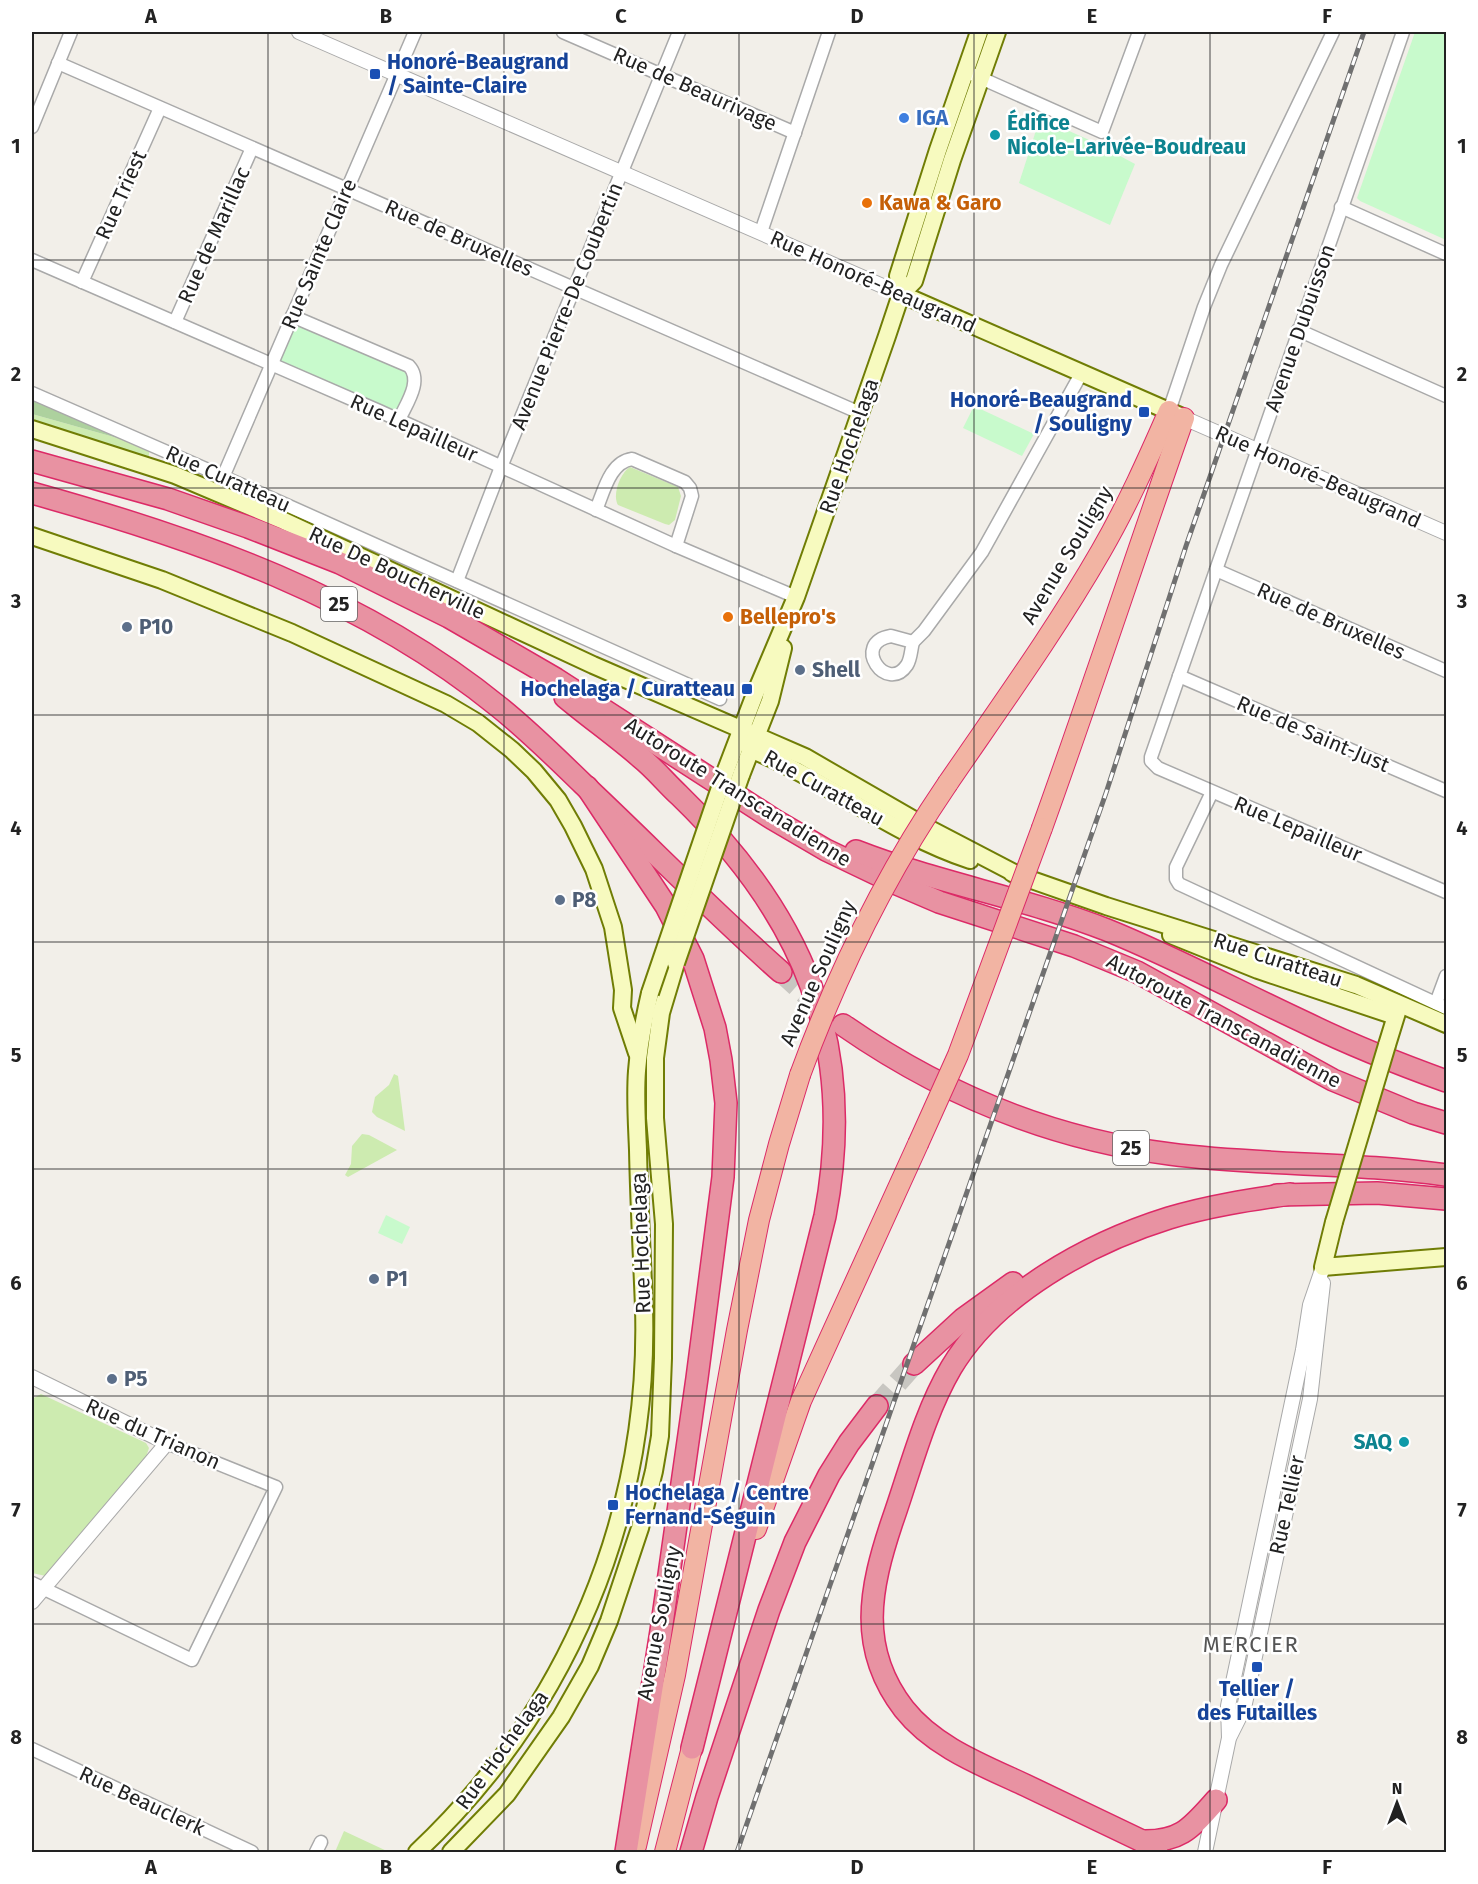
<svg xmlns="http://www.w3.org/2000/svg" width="1478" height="1884" viewBox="0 0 1478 1884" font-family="'Fira Sans',sans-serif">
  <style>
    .grass { fill: #cdebb0 }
    .forest { fill: #add19e }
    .park { fill: #c8facc }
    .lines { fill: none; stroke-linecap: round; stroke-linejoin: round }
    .motorway-tunnel { stroke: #c8c6c1; stroke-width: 21; stroke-dasharray: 21 10; stroke-linecap: butt }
    .minor-casing { stroke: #a9a9a9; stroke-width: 15 }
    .tertiary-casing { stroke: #a9a9a9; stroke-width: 16 }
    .secondary-casing { stroke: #707d05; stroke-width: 20 }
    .trunk-casing { stroke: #dc2a67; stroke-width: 22 }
    .motorway-casing { stroke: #dc2a67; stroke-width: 24 }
    .minor { stroke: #fff; stroke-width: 12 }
    .tertiary { stroke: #fff; stroke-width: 14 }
    .secondary { stroke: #f7fabf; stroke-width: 16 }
    .trunk { stroke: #f2b4a3; stroke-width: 20 }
    .motorway { stroke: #e892a2; stroke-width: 21 }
    .rail-casing { stroke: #707070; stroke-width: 5 }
    .rail { stroke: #fff; stroke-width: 3; stroke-dasharray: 9; stroke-linecap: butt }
    .secondary-bridge-casing { stroke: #707d05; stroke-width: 20; stroke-linecap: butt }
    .trunk-bridge-casing { stroke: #dc2a67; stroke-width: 22; stroke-linecap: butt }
    .secondary-bridge { stroke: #f7fabf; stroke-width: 16 }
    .trunk-bridge { stroke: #f2b4a3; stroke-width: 20 }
    .grid { fill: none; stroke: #222; stroke-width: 1.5; stroke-opacity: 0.55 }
    .transit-dot { fill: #1a4fb4; stroke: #fff; stroke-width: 2 }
    .shop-dot { fill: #3f7fe0; stroke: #fff; stroke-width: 2 }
    .culture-dot { fill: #0f9aa8; stroke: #fff; stroke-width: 2 }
    .food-dot { fill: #e8710a; stroke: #fff; stroke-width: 2 }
    .service-dot { fill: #5c6f8a; stroke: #fff; stroke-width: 2 }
    .labels { text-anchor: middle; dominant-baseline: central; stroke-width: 5; stroke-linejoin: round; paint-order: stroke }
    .shield { fill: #fff; stroke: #646464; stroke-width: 1.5 }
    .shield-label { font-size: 20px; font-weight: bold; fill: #222 }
    .transit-label { font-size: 21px; font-weight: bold; fill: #164399; stroke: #fff; text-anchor: start }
    .street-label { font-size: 21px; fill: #222; stroke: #fff }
    .shop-label { font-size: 21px; font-weight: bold; fill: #366cbe; stroke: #fff; text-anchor: start }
    .culture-label { font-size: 21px; font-weight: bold; fill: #0d838f; stroke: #fff; text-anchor: start }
    .food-label { font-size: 21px; font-weight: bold; fill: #c56008; stroke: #fff; text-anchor: start }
    .service-label { font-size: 21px; font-weight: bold; fill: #4e5e75; stroke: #fff; text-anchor: start }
    .neighbourhood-label { font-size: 22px; letter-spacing: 1.5px; fill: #555; stroke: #fff }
    .neatline { fill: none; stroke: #222; stroke-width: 2 }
    .grid-label { font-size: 20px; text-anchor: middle; font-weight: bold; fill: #222 }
  </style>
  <rect width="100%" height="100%" fill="#f2efe9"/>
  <g class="grass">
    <polygon points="32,414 121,439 149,452 149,459 32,422"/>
    <path d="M630,467L678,487L681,496L675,520L669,525L665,524L618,505C612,495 620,473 630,467Z"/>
    <polygon points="394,1074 398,1076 405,1131 377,1117 372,1112 375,1097 389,1085"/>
    <polygon points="362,1134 369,1135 397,1150 348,1177 345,1175 351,1164 352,1146"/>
    <polygon points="41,1394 146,1443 149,1448 147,1454 149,1456 46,1576 32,1573 32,1399"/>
    <polygon points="344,1831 389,1852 335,1852"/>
  </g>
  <polygon class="forest" points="32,400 121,439 32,414"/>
  <g class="park">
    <polygon points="1415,32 1446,32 1446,240 1360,201 1357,198"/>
    <polygon points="1040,118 1096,143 1135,164 1110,225 1019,183"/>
    <polygon points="292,316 415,372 399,420 271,364"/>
    <polygon points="974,406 1034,434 1022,456 963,428"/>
    <polygon points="386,1215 410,1227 402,1244 378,1233"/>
  </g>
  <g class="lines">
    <g class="motorway-tunnel">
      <polyline points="781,972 823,1010"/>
      <polyline points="877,1406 914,1364"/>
    </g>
    <g class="minor-casing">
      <g id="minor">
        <polyline points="563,32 795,133"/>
        <polyline points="1403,32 1151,757 1151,761 1158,768 1446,892"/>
        <polyline points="58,63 860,413"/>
        <polyline points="965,71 1102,132 1139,32"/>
        <polyline points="32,127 71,32"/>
        <polyline points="1341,207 1446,254"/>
        <polyline points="761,232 829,32"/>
        <polyline points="32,260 379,411 676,546 796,597"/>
        <polyline points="82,282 160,108"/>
        <path d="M292,316L409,366C423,381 406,404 399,420"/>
        <polyline points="175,322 252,148"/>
        <polyline points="1298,330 1446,396"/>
        <polyline points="32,393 206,469 720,699"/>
        <polyline points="1169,411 1204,307 1221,265 1333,32"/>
        <polyline points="223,477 415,32"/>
        <path d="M596,510C604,491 610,462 632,459L685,482L690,488L692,496L676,546"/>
        <polyline points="1216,570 1446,671"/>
        <polyline points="457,581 501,467 679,32"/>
        <path d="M891,636L913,642C911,649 911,659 907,665C887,695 850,643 891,636Z"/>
        <polyline points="913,642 924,631 982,552 1081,374"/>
        <polyline points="1179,676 1446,791"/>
        <polyline points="1212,792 1176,867 1176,879 1179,884 1446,1008"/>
        <polyline points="1436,1003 1446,976"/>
        <polyline points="32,1583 192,1660 276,1487 167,1443"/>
        <polyline points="32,1749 252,1852"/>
        <polyline points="316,1852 321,1842"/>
      </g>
    </g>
    <g class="tertiary-casing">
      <g id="tertiary">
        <polyline points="299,32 901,294"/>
        <polyline points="1184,418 1446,533"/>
        <polyline points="32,1377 167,1443 32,1602"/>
        <polyline points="1230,1736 1244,1708 1310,1399 1323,1283"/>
        <polyline points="1205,1852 1229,1738 1228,1706 1303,1350 1310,1305 1323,1267"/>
      </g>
    </g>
    <g class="secondary-casing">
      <g id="secondary">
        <polyline points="901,294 1180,416"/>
        <polyline points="901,294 914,281 952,160 997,32"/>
        <polyline points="32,429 175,475 284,521 593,665 805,757 928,828 1018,875"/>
        <polyline points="32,536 162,580 292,633 446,704 478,723 512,750 534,771 558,800 573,826 594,869 613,927 623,990 622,1008 637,1053"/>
        <path d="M742,729L750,749C827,780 891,834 970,860"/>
        <polyline points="726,770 755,694 796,597 887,336 901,294 898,276 938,150 979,32"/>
        <polyline points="741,775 770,701 783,648"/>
        <polyline points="1012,873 1106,906 1356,985 1446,1024"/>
        <polyline points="1171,935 1258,970 1395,1016"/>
        <polyline points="1387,1045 1399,1006"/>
        <polyline points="1334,1222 1323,1267 1446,1257"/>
        <path d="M417,1852C568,1710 650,1515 644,1308C642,1255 639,1202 638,1150C637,1124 635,1097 637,1071C639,1045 644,1019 650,993"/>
        <polyline points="451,1852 507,1794 561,1717 590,1666 609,1621 640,1528 654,1471 660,1436 663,1358 664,1224 655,1118 655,1058 661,1013 676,963"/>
      </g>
    </g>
    <g class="trunk-casing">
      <g id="trunk">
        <path d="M948,783C1000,707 1055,631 1101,551C1127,506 1148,459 1169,411"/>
        <path d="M1042,828C1091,692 1136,554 1184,418"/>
        <polyline points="756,1529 801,1401 918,1144"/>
        <polyline points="636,1846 675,1675 737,1330 759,1220 779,1144 800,1075"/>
        <polyline points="665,1852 696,1732"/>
      </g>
    </g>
    <g class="motorway-casing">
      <g id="motorway">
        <polyline points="32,461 168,499 248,527 340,563 449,617 556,679 773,819 826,850 897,884 939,902 1074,946 1137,972 1333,1080 1413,1113 1446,1123"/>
        <path d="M32,493C198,539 364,597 499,707C529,731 556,758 583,784C649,846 713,912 781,972"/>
        <path d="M565,697C590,718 616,736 640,757C654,768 666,783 679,795C803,915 858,1043 825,1216L692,1748"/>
        <polyline points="587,787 666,906 693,959 715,1028 721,1060 726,1103 723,1177 697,1378 661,1631 626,1852"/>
        <path d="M856,851C938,883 1025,898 1107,930C1176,958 1241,993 1308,1024C1353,1046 1399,1064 1446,1081"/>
        <path d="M843,1025C941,1093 1050,1139 1170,1154C1262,1166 1355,1162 1446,1175"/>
        <polyline points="1277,1195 1377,1193 1446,1199"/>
        <polyline points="914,1364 963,1319 1013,1283"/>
        <path d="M1142,1841C1181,1842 1191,1828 1216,1800"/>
        <polyline points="691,1852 707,1797 769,1610 795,1542 829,1475 849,1443 877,1406"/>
        <path d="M1157,1852L1142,1841C1103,1822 1064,1804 1025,1785C982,1765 934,1747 904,1709C857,1648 870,1588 892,1522C910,1471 924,1414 951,1368C995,1294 1089,1243 1169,1218C1209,1206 1249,1200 1290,1194"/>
      </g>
    </g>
    <use href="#minor" class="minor"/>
    <use href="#tertiary" class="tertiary"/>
    <use href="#secondary" class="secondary"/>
    <use href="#trunk" class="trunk"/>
    <use href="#motorway" class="motorway"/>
    <g class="rail-casing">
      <polyline id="rail" points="737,1852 1106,793 1186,546 1364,32"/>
    </g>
    <use href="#rail" class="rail"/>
    <g class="secondary-bridge-casing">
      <g id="secondary-bridge">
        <polyline points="676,963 741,775"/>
        <polyline points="650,993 726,770"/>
        <polyline points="1334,1222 1387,1045"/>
      </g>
    </g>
    <g class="trunk-bridge-casing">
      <g id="trunk-bridge">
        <path d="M800,1075C838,971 886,874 948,783"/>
        <polyline points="918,1144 958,1055 1042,828"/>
      </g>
    </g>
    <use href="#secondary-bridge" class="secondary-bridge"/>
    <use href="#trunk-bridge" class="trunk-bridge"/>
  </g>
  <path class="grid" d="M268,32V1852M504,32V1852M739,32V1852M974,32V1852M1210,32V1852M32,260H1446M32,488H1446M32,715H1446M32,942H1446M32,1169H1446M32,1396H1446M32,1624H1446"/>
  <g class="transit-dot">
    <rect x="369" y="68" width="12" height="12" rx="3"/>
    <rect x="1138" y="406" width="12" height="12" rx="3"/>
    <rect x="741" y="683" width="12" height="12" rx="3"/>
    <rect x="607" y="1499" width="12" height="12" rx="3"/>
    <rect x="1251" y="1661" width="12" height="12" rx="3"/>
  </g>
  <circle class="shop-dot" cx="904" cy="118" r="6"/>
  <g class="culture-dot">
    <circle cx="995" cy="135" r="6"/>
    <circle cx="1404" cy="1442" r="6"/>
  </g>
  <g class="food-dot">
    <circle cx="867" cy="203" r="6"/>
    <circle cx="728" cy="617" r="6"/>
  </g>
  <g class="service-dot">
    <circle cx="127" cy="627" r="6"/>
    <circle cx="800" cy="670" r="6"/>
    <circle cx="560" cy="900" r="6"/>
    <circle cx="374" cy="1279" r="6"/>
    <circle cx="112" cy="1379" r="6"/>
  </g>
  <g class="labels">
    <g class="shield">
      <rect x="321" y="587" width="36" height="34" rx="4.5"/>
      <rect x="1113" y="1131" width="36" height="34" rx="4.5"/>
    </g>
    <g class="shield-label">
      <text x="339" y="604">25</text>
      <text x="1131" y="1148">25</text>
    </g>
    <g class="transit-label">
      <text x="387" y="62">Honoré-Beaugrand<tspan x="387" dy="24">/ Sainte-Claire</tspan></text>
      <text x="1132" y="400" text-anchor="end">Honoré-Beaugrand<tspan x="1132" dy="24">/ Souligny</tspan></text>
      <text x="735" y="689" text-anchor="end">Hochelaga / Curatteau</text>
      <text x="625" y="1493">Hochelaga / Centre<tspan x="625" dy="24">Fernand-Séguin</tspan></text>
      <text x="1257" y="1689" text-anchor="middle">Tellier /<tspan x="1257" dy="24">des Futailles</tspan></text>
    </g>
    <g class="street-label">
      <text transform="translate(695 89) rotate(24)">Rue de Beaurivage</text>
      <text transform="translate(121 195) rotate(-66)">Rue Triest</text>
      <text transform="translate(214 235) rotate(-66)">Rue de Marillac</text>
      <text transform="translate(459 238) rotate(24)">Rue de Bruxelles</text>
      <text transform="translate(319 254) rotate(-67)">Rue Sainte Claire</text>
      <text transform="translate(873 282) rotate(24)">Rue Honoré-Beaugrand</text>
      <text transform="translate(567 306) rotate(-68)">Avenue Pierre-De Coubertin</text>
      <text transform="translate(1300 328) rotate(-71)">Avenue Dubuisson</text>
      <text transform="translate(414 428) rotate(24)">Rue Lepailleur</text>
      <text transform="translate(849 446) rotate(-71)">Rue Hochelaga</text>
      <text transform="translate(1318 477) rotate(24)">Rue Honoré-Beaugrand</text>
      <text transform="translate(228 479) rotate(24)">Rue Curatteau</text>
      <text transform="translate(1067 555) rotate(-59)">Avenue Souligny</text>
      <text transform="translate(397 573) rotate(25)">Rue De Boucherville</text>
      <text transform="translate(1331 621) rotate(24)">Rue de Bruxelles</text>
      <text transform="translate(1313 734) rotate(23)">Rue de Saint-Just</text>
      <text transform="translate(824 788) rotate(29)">Rue Curatteau</text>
      <text transform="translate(738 792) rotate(32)">Autoroute Transcanadienne</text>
      <text transform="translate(1298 829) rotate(23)">Rue Lepailleur</text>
      <text transform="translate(1278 960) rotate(18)">Rue Curatteau</text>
      <text transform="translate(818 973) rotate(-66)">Avenue Souligny</text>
      <text transform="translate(1224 1021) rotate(28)">Autoroute Transcanadienne</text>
      <text transform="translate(641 1243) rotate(-92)">Rue Hochelaga</text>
      <text transform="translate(153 1434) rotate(24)">Rue du Trianon</text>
      <text transform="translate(1287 1505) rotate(-78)">Rue Tellier</text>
      <text transform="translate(659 1623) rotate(-79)">Avenue Souligny</text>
      <text transform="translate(502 1750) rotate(-54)">Rue Hochelaga</text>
      <text transform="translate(142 1801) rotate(25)">Rue Beauclerk</text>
    </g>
    <g class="shop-label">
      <text x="916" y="118">IGA</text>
    </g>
    <g class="culture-label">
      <text x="1007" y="123">Édifice<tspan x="1007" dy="24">Nicole-Larivée-Boudreau</tspan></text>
      <text x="1392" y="1442" text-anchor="end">SAQ</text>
    </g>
    <g class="food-label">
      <text x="879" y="203">Kawa &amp; Garo</text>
      <text x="740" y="617">Bellepro's</text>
    </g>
    <g class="service-label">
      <text x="139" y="627">P10</text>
      <text x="812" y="670">Shell</text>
      <text x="572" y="900">P8</text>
      <text x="386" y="1279">P1</text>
      <text x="124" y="1379">P5</text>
    </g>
    <g class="neighbourhood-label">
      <text x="1251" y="1644">MERCIER</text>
    </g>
  </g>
  <rect width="1478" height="1884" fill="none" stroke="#ffffff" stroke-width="66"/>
  <g transform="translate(1397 1803)" stroke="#ffffff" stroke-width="4.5" paint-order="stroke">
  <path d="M0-4.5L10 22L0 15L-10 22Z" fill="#222222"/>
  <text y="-9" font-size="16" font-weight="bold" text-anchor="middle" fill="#222222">N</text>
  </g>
  <rect x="33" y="33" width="1412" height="1818" class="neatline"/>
  <g class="grid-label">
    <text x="151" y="23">A</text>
    <text x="386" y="23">B</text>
    <text x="621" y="23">C</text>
    <text x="857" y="23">D</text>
    <text x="1092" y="23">E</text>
    <text x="1327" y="23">F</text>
    <text x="16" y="153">1</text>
    <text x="1462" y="153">1</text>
    <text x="16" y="381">2</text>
    <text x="1462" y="381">2</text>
    <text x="16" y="608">3</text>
    <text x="1462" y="608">3</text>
    <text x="16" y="835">4</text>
    <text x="1462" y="835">4</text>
    <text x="16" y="1062">5</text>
    <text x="1462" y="1062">5</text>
    <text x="16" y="1290">6</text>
    <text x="1462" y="1290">6</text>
    <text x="16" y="1517">7</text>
    <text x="1462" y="1517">7</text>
    <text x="16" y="1744">8</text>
    <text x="1462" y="1744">8</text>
    <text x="151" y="1874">A</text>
    <text x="386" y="1874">B</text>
    <text x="621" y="1874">C</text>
    <text x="857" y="1874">D</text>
    <text x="1092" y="1874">E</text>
    <text x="1327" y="1874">F</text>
  </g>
</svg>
